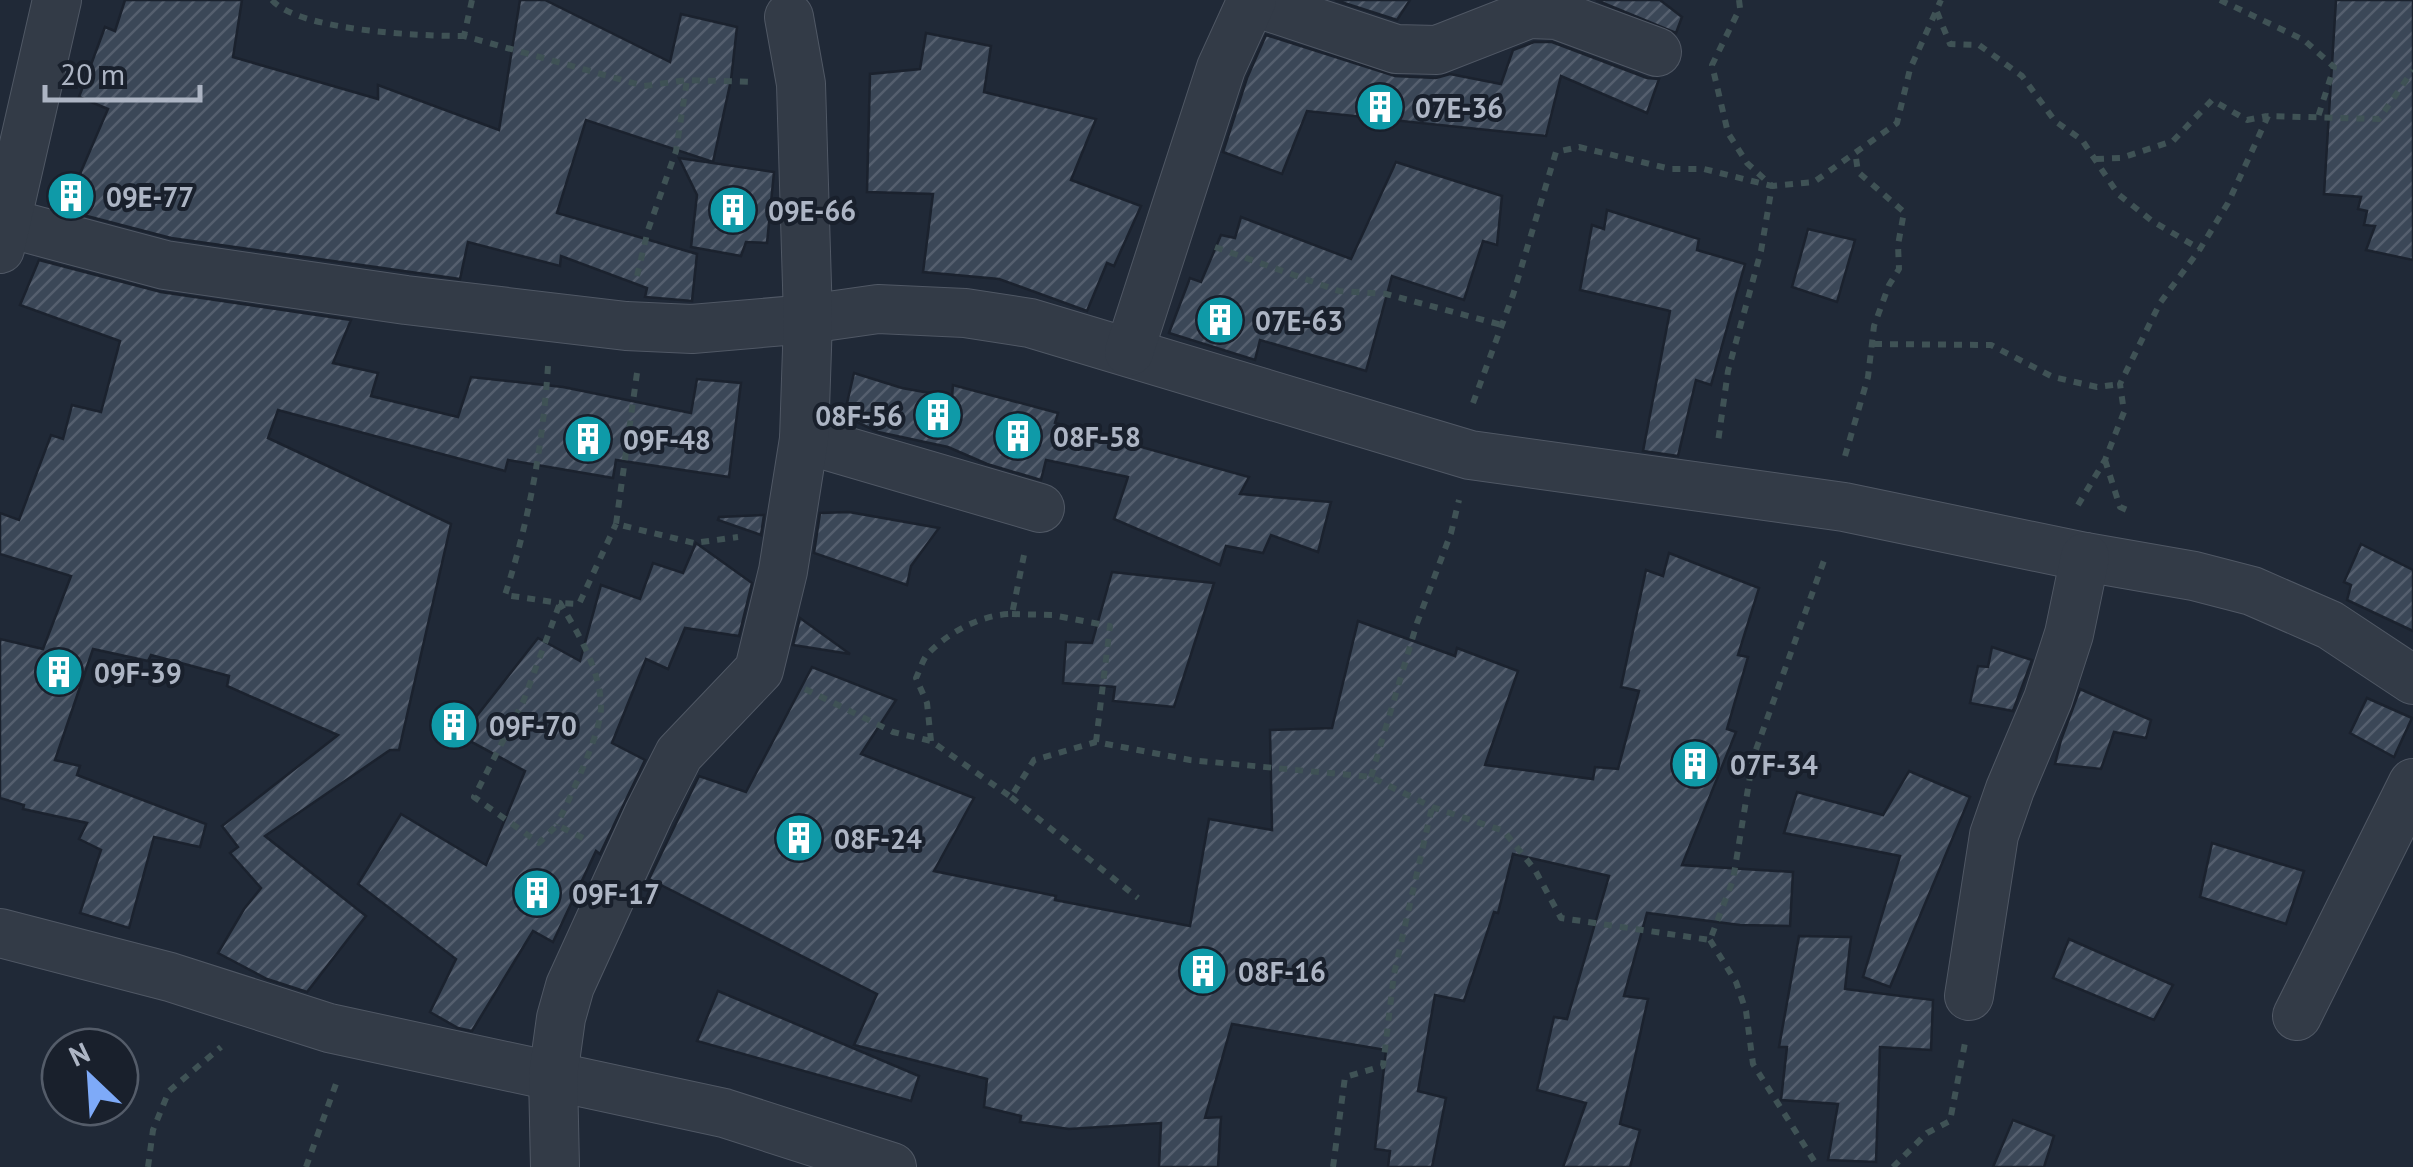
<svg xmlns="http://www.w3.org/2000/svg" width="2413" height="1167" viewBox="0 0 2413 1167" font-family="'PT Sans',sans-serif">
  <style>
    .building { fill: url(#building-hatch); stroke: #1b222e; stroke-width: 2.5 }
    .lines { fill: none; stroke-linecap: round; stroke-linejoin: round }
    .street-casing { stroke: #505865; stroke-width: 50 }
    .path { stroke: #3f5255; stroke-width: 6; stroke-dasharray: 8 8; stroke-linecap: butt }
    .street { stroke: #333b47; stroke-width: 48 }
    .labels { text-anchor: middle; dominant-baseline: central; stroke-width: 8; stroke-linejoin: round; paint-order: stroke }
    .poi-label { font-size: 28px; font-weight: bold; fill: #adb5c4; stroke: #19202c; text-anchor: start }
  </style>
  <defs>
    <pattern id="building-hatch" width="6" height="6" patternUnits="userSpaceOnUse" patternTransform="scale(2.5)"><rect width="6" height="6" fill="#3b4757"/><path d="M-1 1l2-2M0 6l6-6M5 7l2-2" fill="none" stroke="#555f6e"/></pattern>
  </defs>
  <rect width="100%" height="100%" fill="#202937"/>
  <g class="building">
    <polygon points="125,0 242,0 233,57 378,99 378,85 499,130 520,0 545,0 670,62 681,14 737,27 731,80 713,162 586,120 557,213 697,254 692,301 645,297 647,288 561,256 560,266 468,242 460,279 171,238 60,209 69,188 73,190 108,109 79,97 105,27 115,31"/>
    <polygon points="1335,0 1410,0 1397,20"/>
    <polygon points="1596,0 1660,0 1682,17 1676,33"/>
    <polygon points="2336,0 2413,0 2413,260 2366,250 2375,226 2364,225 2367,211 2358,209 2361,197 2324,194"/>
    <polygon points="926,33 991,46 984,92 1096,119 1071,180 1141,206 1114,266 1107,263 1087,311 999,279 923,272 933,194 867,192 870,74 920,69"/>
    <polygon points="1266,35 1395,76 1436,78 1450,74 1501,84 1513,50 1534,42 1552,42 1647,78 1659,79 1647,113 1561,76 1546,136 1307,111 1282,174 1223,152 1247,78"/>
    <polygon points="679,158 774,172 767,243 746,242 741,256 691,247 697,195"/>
    <polygon points="1396,162 1502,196 1497,245 1483,241 1464,300 1392,276 1366,371 1260,340 1255,360 1169,333 1190,278 1201,282 1221,235 1235,238 1241,217 1351,259"/>
    <polygon points="1607,210 1699,239 1697,250 1745,264 1711,385 1696,380 1678,456 1643,451 1670,311 1580,290 1592,225 1604,229"/>
    <polygon points="1808,229 1855,240 1837,302 1792,287"/>
    <polygon points="39,260 161,292 351,320 333,363 378,373 371,396 458,417 471,377 563,387 691,413 697,379 741,383 729,477 616,460 613,478 508,460 505,471 278,410 268,438 451,524 399,750 390,750 265,836 366,916 307,992 267,979 218,953 244,909 261,888 230,853 238,847 222,826 338,735 227,686 229,676 151,655 148,661 93,649 55,760 80,766 77,775 206,824 200,847 154,837 129,928 80,913 101,850 79,839 87,823 23,809 24,805 0,798 0,639 43,649 71,576 0,554 0,513 19,520 51,435 63,439 72,405 101,412 120,341 20,305"/>
    <polygon points="854,373 902,388 952,397 953,385 1058,413 1055,423 1249,477 1240,494 1331,502 1318,552 1271,535 1263,553 1226,546 1220,565 1114,519 1128,477 1046,460 1041,480 987,464 948,447 878,432 844,416"/>
    <polygon points="849,512 939,528 911,566 907,585 814,553 820,513"/>
    <polygon points="764,515 761,535 718,520 719,517"/>
    <polygon points="696,543 752,583 739,636 685,628 668,669 646,659 612,743 645,760 600,854 596,851 553,942 533,931 472,1031 458,1028 430,1012 456,959 358,884 401,814 486,865 525,771 461,736 538,638 580,661 601,585 640,599 653,563 683,573"/>
    <polygon points="2361,544 2413,570 2413,631 2347,600 2351,585 2344,582"/>
    <polygon points="1669,553 1759,588 1738,655 1748,657 1727,729 1736,732 1682,865 1793,872 1790,926 1740,925 1647,913 1624,996 1648,999 1620,1124 1640,1130 1630,1167 1563,1167 1586,1103 1537,1090 1554,1017 1567,1019 1609,876 1513,854 1498,913 1494,912 1464,1001 1435,995 1418,1091 1446,1098 1432,1167 1388,1167 1390,1151 1375,1149 1386,1050 1232,1024 1205,1118 1221,1117 1218,1167 1159,1167 1161,1123 1069,1129 1020,1122 1021,1116 984,1107 987,1079 854,1045 877,994 649,879 699,776 746,792 812,667 896,700 861,754 974,798 934,871 1056,896 1055,900 1190,926 1209,819 1272,830 1270,730 1332,728 1358,621 1455,656 1457,648 1518,671 1485,765 1593,779 1595,767 1618,769 1639,691 1621,687 1646,570 1663,576"/>
    <polygon points="1112,572 1214,583 1174,707 1113,701 1115,687 1063,683 1066,642 1092,643"/>
    <polygon points="800,618 850,654 793,645"/>
    <polygon points="1992,647 2032,660 2013,711 1970,703 1978,666 1988,667"/>
    <polygon points="2080,689 2151,720 2146,738 2114,732 2101,769 2055,764 2061,740"/>
    <polygon points="2367,698 2412,718 2394,757 2350,733"/>
    <polygon points="1909,771 1970,797 1890,987 1863,977 1900,856 1784,833 1797,792 1883,815"/>
    <polygon points="2212,843 2304,871 2286,924 2200,897"/>
    <polygon points="1799,936 1851,937 1845,989 1933,1000 1931,1050 1880,1047 1876,1162 1828,1160 1838,1104 1781,1100 1787,1047 1779,1047"/>
    <polygon points="2069,939 2173,985 2154,1020 2053,978"/>
    <polygon points="718,991 919,1076 911,1101 697,1041"/>
    <polygon points="2013,1120 2054,1136 2044,1167 1993,1167"/>
  </g>
  <g class="lines">
    <g class="street-casing">
      <g id="street">
        <polyline points="1251,1 1396,49 1437,50 1529,14 1557,15 1657,52"/>
        <polyline points="0,221 165,265 406,300 626,326 692,329 808,319 878,309 965,313 1030,323 1470,455 1844,507 2085,557 2194,576 2252,591 2330,625 2413,680"/>
        <polyline points="0,249 57,0"/>
        <polyline points="1129,352 1221,68 1252,0"/>
        <polyline points="804,439 1040,508"/>
        <polyline points="0,933 170,977 329,1028 724,1113 892,1167"/>
        <polyline points="1969,996 1994,835 2010,789 2048,699 2069,634 2085,557"/>
        <polyline points="2297,1016 2413,783"/>
        <polyline points="555,1167 553,1076 561,1018 570,986 649,813 679,754 759,670 783,571 804,439 808,319 801,84 789,17"/>
      </g>
    </g>
    <g class="path">
      <path d="M272,0C299,31 421,36 463,36"/>
      <polyline points="472,0 464,36 644,86 687,80 753,82"/>
      <polyline points="1739,0 1740,8 1712,65 1728,133 1747,163 1772,186 1814,182 1897,123 1910,69 1941,0"/>
      <polyline points="2220,0 2304,40 2334,67 2318,117"/>
      <polyline points="1937,12 1950,44 1979,45 2022,76 2055,121 2082,140 2118,194 2152,221 2200,249"/>
      <polyline points="2096,159 2121,158 2173,141 2212,100 2247,120 2267,116"/>
      <polyline points="1215,247 1339,291 1386,294 1502,325"/>
      <polyline points="637,276 648,230 676,151 687,80"/>
      <polyline points="1874,344 1991,345 2053,377 2097,387 2120,384"/>
      <path d="M548,366C543,444 529,521 505,595L560,603C578,633 600,669 601,706C602,732 569,799 557,825"/>
      <polyline points="637,373 616,524 694,543 738,537"/>
      <polyline points="1473,403 1513,295 1556,152 1579,147 1671,169 1704,169 1772,186 1761,251 1728,371 1718,442"/>
      <polyline points="1845,456 1868,377 1874,326 1889,285 1899,269 1898,245 1904,212 1858,172 1855,151"/>
      <polyline points="2105,460 2120,507 2127,510"/>
      <polyline points="2078,505 2105,460 2124,412 2120,384 2160,303 2200,249 2228,203 2268,116 2379,119 2413,70"/>
      <polyline points="1012,614 1052,615 1110,626 1096,742"/>
      <polyline points="805,689 893,732 931,741 1011,797 1034,760 1096,742 1190,760 1371,777 1432,807 1504,831 1535,870 1561,918 1710,940 1733,880 1753,758 1826,555"/>
      <path d="M931,741L927,703L916,678C919,672 922,662 926,656C946,633 982,614 1012,614L1024,555"/>
      <polyline points="1371,777 1417,623 1451,533 1459,500"/>
      <polyline points="1011,797 1138,898"/>
      <polyline points="583,838 557,825 539,843 474,797 523,702 560,603 579,604 616,524"/>
      <polyline points="1710,940 1736,982 1746,1011 1753,1064 1818,1167"/>
      <polyline points="148,1167 153,1130 169,1091 221,1047"/>
      <polyline points="306,1167 337,1081"/>
      <polyline points="1333,1167 1345,1077 1383,1066 1394,974 1432,807"/>
      <polyline points="1893,1167 1927,1133 1950,1121 1965,1043"/>
    </g>
    <use href="#street" class="street"/>
  </g>
  <defs>
    <g id="building-disc" transform="scale(2.5)"><circle r="9.5" fill="#0f9aa8" stroke="#19202c"/><path d="M-4-6H4V6H1V3H-1V6H-4ZM-2.5-4.3h1.7v1.8h-1.7ZM.8-4.3h1.7v1.8H.8ZM-2.5-1h1.7V.8h-1.7ZM.8-1h1.7V.8H.8Z" fill="#fff"/></g>
  </defs>
  <g fill-rule="evenodd">
    <use href="#building-disc" x="1380" y="107"/>
    <use href="#building-disc" x="71" y="196"/>
    <use href="#building-disc" x="733" y="210"/>
    <use href="#building-disc" x="1220" y="320"/>
    <use href="#building-disc" x="938" y="415"/>
    <use href="#building-disc" x="1018" y="436"/>
    <use href="#building-disc" x="588" y="439"/>
    <use href="#building-disc" x="59" y="672"/>
    <use href="#building-disc" x="454" y="725"/>
    <use href="#building-disc" x="1695" y="764"/>
    <use href="#building-disc" x="799" y="838"/>
    <use href="#building-disc" x="537" y="893"/>
    <use href="#building-disc" x="1203" y="971"/>
  </g>
  <g class="labels">
    <g class="poi-label">
      <text x="1415" y="107">07E-36</text>
      <text x="106" y="196">09E-77</text>
      <text x="768" y="210">09E-66</text>
      <text x="1255" y="320">07E-63</text>
      <text x="903" y="415" text-anchor="end">08F-56</text>
      <text x="1053" y="436">08F-58</text>
      <text x="623" y="439">09F-48</text>
      <text x="94" y="672">09F-39</text>
      <text x="489" y="725">09F-70</text>
      <text x="1730" y="764">07F-34</text>
      <text x="834" y="838">08F-24</text>
      <text x="572" y="893">09F-17</text>
      <text x="1238" y="971">08F-16</text>
    </g>
  </g>
  <g transform="translate(90 1077) rotate(335)"><circle r="48" fill="#19202c" stroke="#545c69" stroke-width="2.5"/>
  <path d="M0-8L18 38L0 25L-18 38Z" fill="#7eaaf8"/>
  <text y="-15" font-size="28" font-weight="bold" text-anchor="middle" fill="#adb5c4">N</text>
  </g>
  <path d="M45 85v15h155v-15" fill="none" stroke="#adb5c4" stroke-width="5"/>
  <text x="60" y="85" font-size="30" fill="#adb5c4" stroke="#19202c" stroke-width="8" paint-order="stroke">20 m</text>
</svg>
